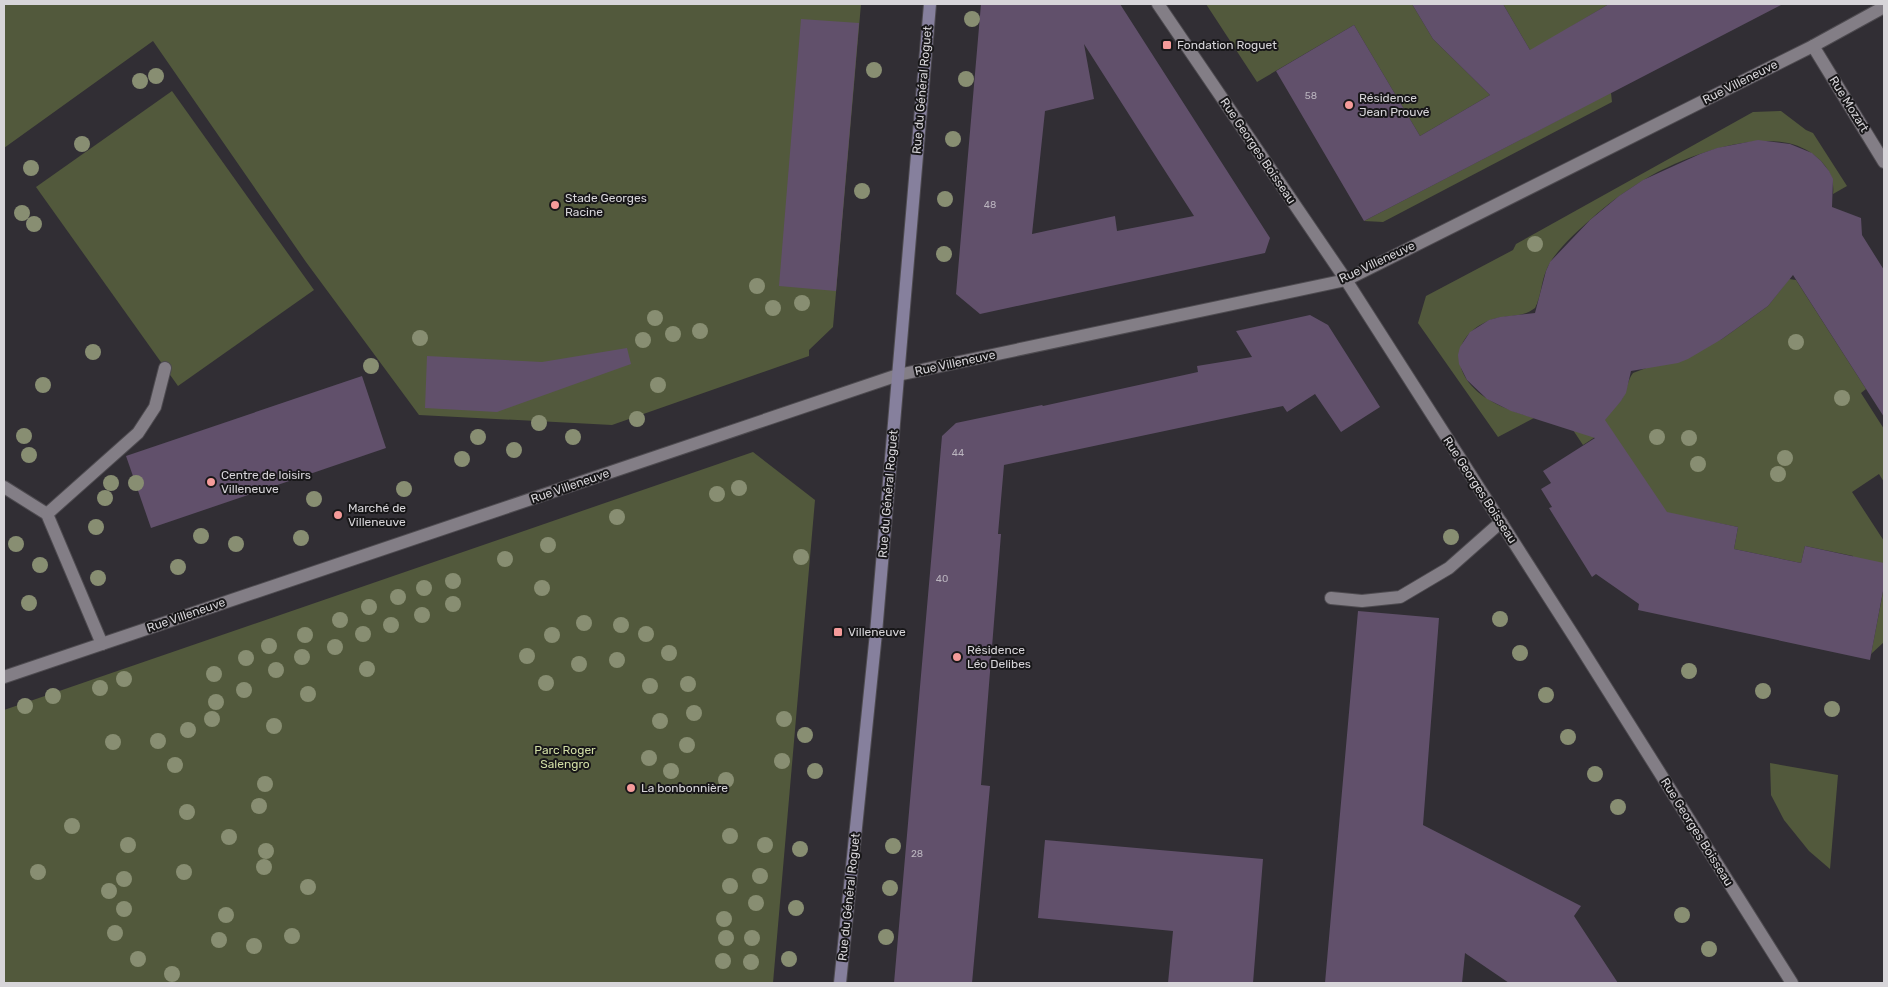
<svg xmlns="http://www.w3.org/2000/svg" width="1888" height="987" viewBox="0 0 1888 987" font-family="Rubik,sans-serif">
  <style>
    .green { fill: #52593c }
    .building { fill: #61506b; fill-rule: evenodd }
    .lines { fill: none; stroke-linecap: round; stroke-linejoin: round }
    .lane-casing { stroke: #4e4b50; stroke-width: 14 }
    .street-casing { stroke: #4e4b50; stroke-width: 14 }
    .secondary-casing { stroke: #4e4b50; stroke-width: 14 }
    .lane { stroke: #837e86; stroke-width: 12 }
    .street { stroke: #837e86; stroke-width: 12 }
    .secondary { stroke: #86809d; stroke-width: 12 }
    .tree { fill: #888e72 }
    .poi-dot { fill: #f59b9a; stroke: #181719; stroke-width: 2 }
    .labels { text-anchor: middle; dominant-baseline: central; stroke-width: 4; stroke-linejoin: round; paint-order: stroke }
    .number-label { font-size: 10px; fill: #bab4be }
    .poi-label { font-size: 12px; fill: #d7d5d9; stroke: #181719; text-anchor: start }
    .street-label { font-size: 12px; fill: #d7d5d9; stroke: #181719 }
    .park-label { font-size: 12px; fill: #d0dda4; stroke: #181719 }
  </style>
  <rect width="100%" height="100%" fill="#312e34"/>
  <g class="green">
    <polygon points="4,4 861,4 833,327 809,350 809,356 612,425 419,415 306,262 153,41 4,148"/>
    <polygon points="1206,4 1412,4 1433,39 1490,95 1420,136 1354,25 1257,82"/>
    <polygon points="1503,4 1609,4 1572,26 1611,93 1612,102 1383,222 1364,221 1568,115"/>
    <polygon points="172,91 314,290 178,386 36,187"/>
    <path d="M1781,111L1806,130L1813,133L1847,186L1833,194C1835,177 1827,165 1814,155C1772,121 1682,156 1642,181C1624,192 1606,205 1590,220C1576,232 1552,254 1546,271C1541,283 1541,297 1535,308C1521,319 1503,314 1488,321C1447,339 1453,378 1488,399C1502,408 1518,413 1534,418L1498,437L1418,323L1426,296L1513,250L1516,244L1753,112Z"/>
    <path d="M1789,279L1796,280L1866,389L1861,393L1884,429V482L1879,474L1852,492L1884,541V581L1850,574L1853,556L1805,546L1801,563L1734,549L1738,527L1692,518L1686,546L1595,437L1583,445L1569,424C1584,418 1614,412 1622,399C1627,391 1627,381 1633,373L1722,339L1768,306Z"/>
    <polygon points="753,452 815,500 773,983 4,983 4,710"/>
    <polygon points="1884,587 1884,642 1871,654"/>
    <polygon points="1770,763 1838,775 1830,869 1809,851 1784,820 1771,795"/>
  </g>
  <g class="building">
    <path d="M981,4H1120L1270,238L1265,253L980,314L956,294ZM1084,44L1158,160L1194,216L1117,231L1115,216L1032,234L1045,111L1094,99Z"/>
    <polygon points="1412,4 1503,4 1530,50 1609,4 1783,4 1364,221 1276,71 1354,25 1420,136 1490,95 1433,39"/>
    <polygon points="801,19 859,23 836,291 779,286"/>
    <polygon points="1758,140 1790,144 1812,153 1821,161 1829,171 1833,179 1832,207 1861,218 1862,235 1884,270 1884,417 1793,275 1768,306 1722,339 1688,359 1678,363 1631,371 1626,393 1621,401 1605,420 1667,512 1738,527 1734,549 1801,563 1805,546 1884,563 1884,586 1870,660 1638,610 1639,604 1596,574 1592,577 1549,508 1552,507 1541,489 1551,483 1543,471 1595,438 1511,411 1487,399 1467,380 1459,364 1458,355 1460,347 1470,332 1489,320 1500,317 1535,313 1546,271 1550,262 1590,220 1619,196 1643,180 1700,154 1717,148"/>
    <polygon points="1310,315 1328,325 1380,407 1341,432 1315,394 1287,412 1283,406 1004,465 998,534 1001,534 981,785 990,786 972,983 894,983 942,436 956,423 1042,405 1043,406 1198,372 1197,366 1252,357 1236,331"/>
    <polygon points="627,348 631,364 497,412 425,408 427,356 542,362"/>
    <polygon points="362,376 386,448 151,528 126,456"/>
    <polygon points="1358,611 1439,618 1423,825 1581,906 1574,916 1618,983 1509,983 1465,953 1462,983 1325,983"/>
    <polygon points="1045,840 1263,859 1253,983 1168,983 1173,931 1038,918"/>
  </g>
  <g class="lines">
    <g class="lane-casing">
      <g id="lane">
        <polyline points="4,487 47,514 102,644"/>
        <polyline points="47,514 138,433 155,407 165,368"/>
        <polyline points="1331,598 1362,601 1400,597 1449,568 1501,522"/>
      </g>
    </g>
    <g class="street-casing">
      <g id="street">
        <polyline points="1158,4 1346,280 1575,638 1792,983"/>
        <polyline points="1813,46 1884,162"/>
        <polyline points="4,677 898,375 1346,280 1813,46 1884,7"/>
      </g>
    </g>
    <g class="secondary-casing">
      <polyline id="secondary" points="840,983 876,633 930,4"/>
    </g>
    <use href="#lane" class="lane"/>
    <use href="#street" class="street"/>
    <use href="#secondary" class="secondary"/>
  </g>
  <g class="tree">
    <circle cx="972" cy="19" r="8"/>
    <circle cx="874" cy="70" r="8"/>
    <circle cx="156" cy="76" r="8"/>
    <circle cx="966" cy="79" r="8"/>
    <circle cx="140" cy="81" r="8"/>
    <circle cx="953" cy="139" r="8"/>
    <circle cx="82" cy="144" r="8"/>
    <circle cx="31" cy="168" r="8"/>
    <circle cx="862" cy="191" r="8"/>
    <circle cx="945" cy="199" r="8"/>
    <circle cx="22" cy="213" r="8"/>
    <circle cx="34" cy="224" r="8"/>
    <circle cx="1535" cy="244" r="8"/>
    <circle cx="944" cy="254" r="8"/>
    <circle cx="757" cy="286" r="8"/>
    <circle cx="802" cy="303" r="8"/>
    <circle cx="773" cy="308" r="8"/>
    <circle cx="655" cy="318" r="8"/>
    <circle cx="700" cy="331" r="8"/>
    <circle cx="673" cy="334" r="8"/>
    <circle cx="420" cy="338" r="8"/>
    <circle cx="643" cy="340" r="8"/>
    <circle cx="1796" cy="342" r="8"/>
    <circle cx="93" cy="352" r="8"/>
    <circle cx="371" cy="366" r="8"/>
    <circle cx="43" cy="385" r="8"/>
    <circle cx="658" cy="385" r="8"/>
    <circle cx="1842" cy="398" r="8"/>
    <circle cx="637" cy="419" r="8"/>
    <circle cx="539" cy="423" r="8"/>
    <circle cx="24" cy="436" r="8"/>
    <circle cx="478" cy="437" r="8"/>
    <circle cx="573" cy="437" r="8"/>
    <circle cx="1657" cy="437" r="8"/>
    <circle cx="1689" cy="438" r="8"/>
    <circle cx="514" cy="450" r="8"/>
    <circle cx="29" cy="455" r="8"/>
    <circle cx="1785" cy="458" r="8"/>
    <circle cx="462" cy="459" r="8"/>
    <circle cx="1698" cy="464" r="8"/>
    <circle cx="1778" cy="474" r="8"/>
    <circle cx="111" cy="483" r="8"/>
    <circle cx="136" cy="483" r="8"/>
    <circle cx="739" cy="488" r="8"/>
    <circle cx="404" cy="489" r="8"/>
    <circle cx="717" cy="494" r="8"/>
    <circle cx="105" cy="498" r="8"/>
    <circle cx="314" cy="499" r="8"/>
    <circle cx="617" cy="517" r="8"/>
    <circle cx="96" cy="527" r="8"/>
    <circle cx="201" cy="536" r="8"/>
    <circle cx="1451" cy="537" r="8"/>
    <circle cx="301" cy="538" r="8"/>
    <circle cx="16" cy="544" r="8"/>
    <circle cx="236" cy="544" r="8"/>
    <circle cx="548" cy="545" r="8"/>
    <circle cx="801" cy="557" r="8"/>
    <circle cx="505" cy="559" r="8"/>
    <circle cx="40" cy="565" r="8"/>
    <circle cx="178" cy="567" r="8"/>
    <circle cx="98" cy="578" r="8"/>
    <circle cx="453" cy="581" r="8"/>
    <circle cx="424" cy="588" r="8"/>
    <circle cx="542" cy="588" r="8"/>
    <circle cx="398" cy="597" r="8"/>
    <circle cx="29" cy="603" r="8"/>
    <circle cx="453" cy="604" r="8"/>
    <circle cx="369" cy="607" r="8"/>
    <circle cx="422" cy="615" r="8"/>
    <circle cx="1500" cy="619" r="8"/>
    <circle cx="340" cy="620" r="8"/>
    <circle cx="584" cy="623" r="8"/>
    <circle cx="391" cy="625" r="8"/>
    <circle cx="621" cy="625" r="8"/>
    <circle cx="363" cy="634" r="8"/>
    <circle cx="646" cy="634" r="8"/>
    <circle cx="305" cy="635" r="8"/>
    <circle cx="552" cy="635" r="8"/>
    <circle cx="269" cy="646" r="8"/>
    <circle cx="335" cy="647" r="8"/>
    <circle cx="669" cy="653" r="8"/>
    <circle cx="1520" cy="653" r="8"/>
    <circle cx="527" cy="656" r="8"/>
    <circle cx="302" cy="657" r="8"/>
    <circle cx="246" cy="658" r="8"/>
    <circle cx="617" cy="660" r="8"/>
    <circle cx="579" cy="664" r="8"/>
    <circle cx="367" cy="669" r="8"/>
    <circle cx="276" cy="670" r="8"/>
    <circle cx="1689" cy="671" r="8"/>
    <circle cx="214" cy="674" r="8"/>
    <circle cx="124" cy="679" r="8"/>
    <circle cx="546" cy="683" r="8"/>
    <circle cx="688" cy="684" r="8"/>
    <circle cx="650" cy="686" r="8"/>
    <circle cx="100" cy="688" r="8"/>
    <circle cx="244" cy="690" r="8"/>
    <circle cx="1763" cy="691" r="8"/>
    <circle cx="308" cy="694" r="8"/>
    <circle cx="1546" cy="695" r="8"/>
    <circle cx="53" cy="696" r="8"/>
    <circle cx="216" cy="702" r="8"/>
    <circle cx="25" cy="706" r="8"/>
    <circle cx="1832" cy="709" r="8"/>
    <circle cx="694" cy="713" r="8"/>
    <circle cx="212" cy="719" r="8"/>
    <circle cx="784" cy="719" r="8"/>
    <circle cx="660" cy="721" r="8"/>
    <circle cx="274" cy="726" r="8"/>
    <circle cx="188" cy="730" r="8"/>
    <circle cx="805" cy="735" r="8"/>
    <circle cx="1568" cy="737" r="8"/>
    <circle cx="158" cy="741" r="8"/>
    <circle cx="113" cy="742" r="8"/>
    <circle cx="687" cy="745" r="8"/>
    <circle cx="649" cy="758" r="8"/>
    <circle cx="782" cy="761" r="8"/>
    <circle cx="175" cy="765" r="8"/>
    <circle cx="671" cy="771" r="8"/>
    <circle cx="815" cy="771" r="8"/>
    <circle cx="1595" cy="774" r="8"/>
    <circle cx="726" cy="780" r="8"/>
    <circle cx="265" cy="784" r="8"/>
    <circle cx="259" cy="806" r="8"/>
    <circle cx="1618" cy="807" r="8"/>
    <circle cx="187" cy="812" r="8"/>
    <circle cx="72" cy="826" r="8"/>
    <circle cx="730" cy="836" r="8"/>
    <circle cx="229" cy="837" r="8"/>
    <circle cx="128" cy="845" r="8"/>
    <circle cx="765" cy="845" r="8"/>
    <circle cx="893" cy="846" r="8"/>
    <circle cx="800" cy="849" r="8"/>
    <circle cx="266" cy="851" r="8"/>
    <circle cx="264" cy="867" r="8"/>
    <circle cx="38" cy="872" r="8"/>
    <circle cx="184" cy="872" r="8"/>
    <circle cx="760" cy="876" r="8"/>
    <circle cx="124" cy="879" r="8"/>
    <circle cx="730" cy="886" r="8"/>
    <circle cx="308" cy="887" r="8"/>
    <circle cx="890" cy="888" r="8"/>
    <circle cx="109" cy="891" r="8"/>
    <circle cx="756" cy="903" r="8"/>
    <circle cx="796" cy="908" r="8"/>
    <circle cx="124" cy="909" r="8"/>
    <circle cx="226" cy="915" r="8"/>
    <circle cx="1682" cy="915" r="8"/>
    <circle cx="724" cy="919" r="8"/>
    <circle cx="115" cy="933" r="8"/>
    <circle cx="292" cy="936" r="8"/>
    <circle cx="886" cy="937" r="8"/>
    <circle cx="726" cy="938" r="8"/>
    <circle cx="752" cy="938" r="8"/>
    <circle cx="219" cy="940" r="8"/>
    <circle cx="254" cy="946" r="8"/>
    <circle cx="1709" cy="949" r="8"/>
    <circle cx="138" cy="959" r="8"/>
    <circle cx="789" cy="959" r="8"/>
    <circle cx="723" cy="961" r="8"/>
    <circle cx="751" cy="962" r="8"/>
    <circle cx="172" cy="974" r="8"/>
  </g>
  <g class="poi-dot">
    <rect x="1162" y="40" width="10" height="10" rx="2.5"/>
    <circle cx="1349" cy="105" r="5"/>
    <circle cx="555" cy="205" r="5"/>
    <circle cx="211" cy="482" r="5"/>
    <circle cx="338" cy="515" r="5"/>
    <rect x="833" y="627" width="10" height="10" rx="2.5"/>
    <circle cx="957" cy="657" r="5"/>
    <circle cx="631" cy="788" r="5"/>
  </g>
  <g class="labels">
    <g class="number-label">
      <text x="1311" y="96">58</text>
      <text x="990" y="205">48</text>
      <text x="958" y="453">44</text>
      <text x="942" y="579">40</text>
      <text x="917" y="854">28</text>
    </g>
    <g class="poi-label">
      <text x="1177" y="45">Fondation Roguet</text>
      <text x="1359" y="98">Résidence<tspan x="1359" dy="14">Jean Prouvé</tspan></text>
      <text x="565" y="198">Stade Georges<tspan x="565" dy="14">Racine</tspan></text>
      <text x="221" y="475">Centre de loisirs<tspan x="221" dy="14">Villeneuve</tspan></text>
      <text x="348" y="508">Marché de<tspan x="348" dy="14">Villeneuve</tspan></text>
      <text x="848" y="632">Villeneuve</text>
      <text x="967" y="650">Résidence<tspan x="967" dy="14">Léo Delibes</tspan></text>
      <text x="641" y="788">La bonbonnière</text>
    </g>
    <g class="street-label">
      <text transform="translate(1740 82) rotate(-27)">Rue Villeneuve</text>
      <text transform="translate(922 90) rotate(-85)">Rue du Général Roguet</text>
      <text transform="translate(1849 104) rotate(58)">Rue Mozart</text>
      <text transform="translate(1258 151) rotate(56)">Rue Georges Boisseau</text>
      <text transform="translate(1377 262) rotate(-25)">Rue Villeneuve</text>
      <text transform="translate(955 363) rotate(-12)">Rue Villeneuve</text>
      <text transform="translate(570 486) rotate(-19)">Rue Villeneuve</text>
      <text transform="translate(1480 490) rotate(57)">Rue Georges Boisseau</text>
      <text transform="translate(888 494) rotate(-85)">Rue du Général Roguet</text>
      <text transform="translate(186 615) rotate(-19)">Rue Villeneuve</text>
      <text transform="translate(1697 832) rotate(58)">Rue Georges Boisseau</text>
      <text transform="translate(849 897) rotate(-84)">Rue du Général Roguet</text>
    </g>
    <g class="park-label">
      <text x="565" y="750">Parc Roger<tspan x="565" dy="14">Salengro</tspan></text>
    </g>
  </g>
  <rect width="1888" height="987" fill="none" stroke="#d7d5d9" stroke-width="10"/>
</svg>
